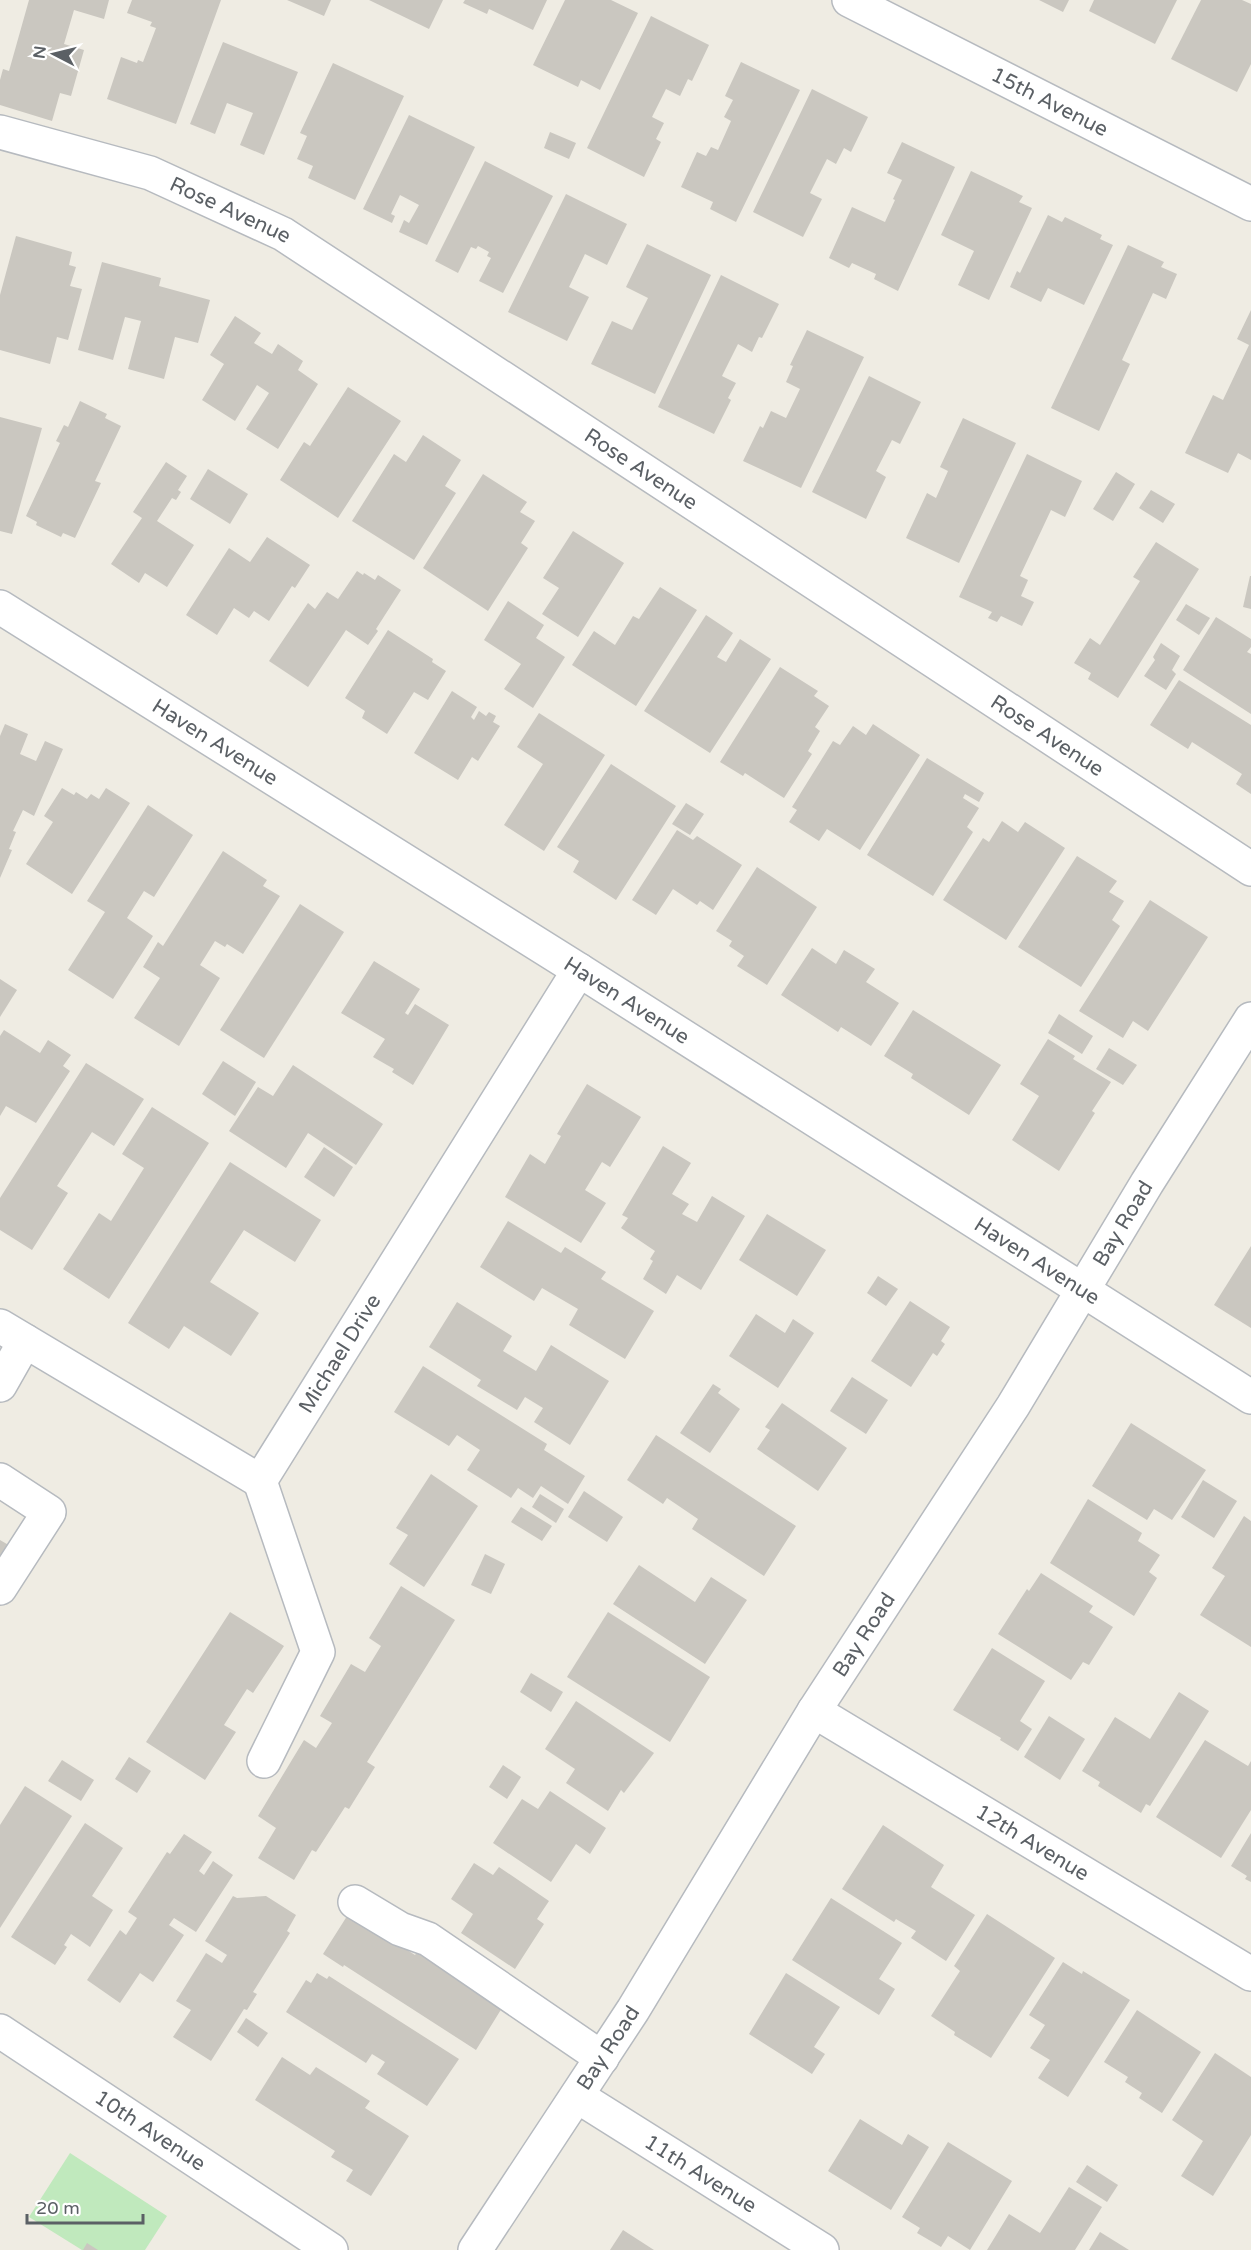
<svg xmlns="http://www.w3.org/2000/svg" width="1251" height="2250" viewBox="0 0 1251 2250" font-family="'Varela Round',sans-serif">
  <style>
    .green { fill: #c0e9bd }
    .building { fill: #cac7c0 }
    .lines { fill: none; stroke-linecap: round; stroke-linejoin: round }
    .minor-casing { stroke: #b6babf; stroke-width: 36 }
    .minor { stroke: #fff; stroke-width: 33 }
    .labels { text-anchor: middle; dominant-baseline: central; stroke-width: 5; stroke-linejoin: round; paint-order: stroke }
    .street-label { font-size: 21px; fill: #5b6065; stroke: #fff }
  </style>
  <rect width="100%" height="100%" fill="#efece3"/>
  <polygon class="green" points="70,2153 167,2216 145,2250 82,2250 29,2217"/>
  <g class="building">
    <polygon points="29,0 109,0 104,19 74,10 64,44 84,50 71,96 60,93 52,121 0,105 0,80 3,69 9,71"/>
    <polygon points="132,0 221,0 176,124 107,99 121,57 137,63 138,60 143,62 156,28 150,26 152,22 127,13"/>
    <polygon points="287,0 331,0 324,16"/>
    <polygon points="369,0 443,0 429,29"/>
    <polygon points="465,0 547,0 533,30 489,9 487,14 463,3"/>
    <polygon points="565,0 611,0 638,13 600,90 581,80 578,87 533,65"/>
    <polygon points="1039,0 1069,0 1063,12"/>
    <polygon points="1094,0 1177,0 1155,44 1089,11"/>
    <polygon points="1201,0 1242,0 1251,4 1251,64 1237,92 1171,59"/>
    <polygon points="651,16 709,45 692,81 688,79 680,96 666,89 652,117 664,123 656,139 661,142 644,177 587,148"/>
    <polygon points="223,42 298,72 264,155 240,145 253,113 227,103 215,134 190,124"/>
    <polygon points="741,62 800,90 736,222 710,209 713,202 681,187 697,152 706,156 711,147 718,150 731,121 724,117 733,100 725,96"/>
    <polygon points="333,63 404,96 355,200 308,178 313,166 297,159 307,136 300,133"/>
    <polygon points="812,89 868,117 851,152 844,148 836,164 827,159 810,193 822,199 803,237 753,212"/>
    <polygon points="409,115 475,147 427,245 399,232 404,220 409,223 419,205 400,195 391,214 395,216 392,223 363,209"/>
    <polygon points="550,132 576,143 569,159 544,148"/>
    <polygon points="902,142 955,167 898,291 874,279 876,274 852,263 849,268 829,258 852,207 885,222 895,200 893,199 902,180 887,173"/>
    <polygon points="485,161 553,196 503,293 479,281 491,258 487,256 489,252 478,246 476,249 471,247 458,273 435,261"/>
    <polygon points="971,171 1023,196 1019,202 1032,208 989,300 958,285 974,251 941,235"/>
    <polygon points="566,194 627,224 607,265 585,254 569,287 589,297 567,341 508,312"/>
    <polygon points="1048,215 1062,222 1065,217 1102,235 1100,239 1113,245 1084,305 1048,288 1041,302 1010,287 1017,271 1020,273"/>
    <polygon points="16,236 72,252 69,265 76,267 70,286 82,289 68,340 57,337 50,364 0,350 0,295"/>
    <polygon points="647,244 711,275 655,394 591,364 612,321 632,330 648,298 626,287"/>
    <polygon points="1128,245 1164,262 1161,267 1177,274 1166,299 1153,293 1122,360 1130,364 1099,431 1051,408"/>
    <polygon points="102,262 161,278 159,286 210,300 198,343 175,337 164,379 128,369 141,321 125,317 113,360 78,350"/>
    <polygon points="721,275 779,304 762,338 759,337 752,352 738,344 722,376 736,383 728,398 731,400 714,434 658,407"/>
    <polygon points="1251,310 1251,460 1238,453 1228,473 1185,453 1213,395 1223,400 1249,345 1237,339"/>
    <polygon points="235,316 261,333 254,343 272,354 278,344 303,361 298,370 318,384 278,449 246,429 269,393 257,385 235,421 202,400 224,364 210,355"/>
    <polygon points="807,330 864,357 801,488 743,461 760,426 763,428 771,411 786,418 800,389 786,382 793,366 790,365"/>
    <polygon points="869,376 921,402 900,444 892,440 876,471 886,477 866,519 812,492"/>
    <polygon points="348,387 401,421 338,518 280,480 304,442 310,446"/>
    <polygon points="80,401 107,414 105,418 121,426 95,481 101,483 75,538 63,533 61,537 36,525 37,522 26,516 60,443 56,441 64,425 68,427"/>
    <polygon points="0,417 42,428 12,534 0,531"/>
    <polygon points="963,418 1016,443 959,563 906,538 927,493 936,498 948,471 940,467"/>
    <polygon points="423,435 461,460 445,486 456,493 414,560 352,521 394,454 406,462"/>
    <polygon points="1027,454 1082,481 1065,517 1051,510 1020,576 1028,580 1021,596 1034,602 1022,626 1001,616 997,622 988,618 992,612 959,597"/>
    <polygon points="166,462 187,476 178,490 181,492 176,500 172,498 157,521 194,545 167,587 145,573 139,583 111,564 142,518 133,512"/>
    <polygon points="208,469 248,494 230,524 190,499"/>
    <polygon points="1116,472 1135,484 1113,521 1093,509"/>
    <polygon points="483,474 527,502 520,512 535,521 521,543 528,548 488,611 423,568"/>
    <polygon points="1151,490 1175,504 1163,523 1139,508"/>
    <polygon points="573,531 624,563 578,637 542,614 559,588 543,578"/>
    <polygon points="267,537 310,565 295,588 292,586 269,621 254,611 249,618 234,608 217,635 186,615 229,548 250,562"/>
    <polygon points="1156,542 1199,569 1118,698 1088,679 1091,673 1074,663 1090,638 1100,645 1140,581 1133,577"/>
    <polygon points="357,571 363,575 364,573 375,580 378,575 401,590 376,629 378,631 368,645 346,630 308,687 269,661 308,603 315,609 327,592 338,599"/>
    <polygon points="1250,576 1251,576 1251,609 1243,607"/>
    <polygon points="660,587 697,610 636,706 572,665 594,631 615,645 633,616 639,619"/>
    <polygon points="508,601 544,625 536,638 565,657 533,708 504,689 521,664 484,640"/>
    <polygon points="1186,604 1210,618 1199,635 1176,620"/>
    <polygon points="706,615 733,633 717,657 726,662 740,639 771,659 710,753 644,711"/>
    <polygon points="1216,617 1251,639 1251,647 1247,652 1251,654 1251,714 1183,670"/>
    <polygon points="388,630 433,659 432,662 446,671 428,700 414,692 387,734 362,718 365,711 345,698"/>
    <polygon points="1161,643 1180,656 1172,670 1176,674 1166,690 1144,676 1155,660 1153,657"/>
    <polygon points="780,667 818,691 814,696 829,706 815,727 820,731 808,751 812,754 784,798 745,773 743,776 720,762"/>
    <polygon points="1179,680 1251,725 1251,794 1236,784 1242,774 1192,742 1188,749 1150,725"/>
    <polygon points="452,691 477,707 471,717 474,720 479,711 486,716 489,712 496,716 493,722 500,726 478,761 472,757 458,780 414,753"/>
    <polygon points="539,713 605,755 544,851 504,825 543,764 517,747"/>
    <polygon points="5,724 28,734 20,754 36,761 45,741 63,749 34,816 23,810 13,831 16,832 9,849 12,850 0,878 0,736"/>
    <polygon points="873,724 920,755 860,850 827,829 819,841 789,822 797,810 792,807 833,741 840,745 853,726 866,735"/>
    <polygon points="927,758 984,793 979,802 965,794 963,798 979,808 967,827 973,832 933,896 867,855"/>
    <polygon points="611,764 676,806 616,900 573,872 579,861 557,847"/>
    <polygon points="62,788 74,795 76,792 87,799 91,794 99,799 106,788 130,803 72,894 26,864 53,822 44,816"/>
    <polygon points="686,803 704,814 690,835 672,824"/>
    <polygon points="148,805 193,835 154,897 144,891 127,918 153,936 113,999 68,970 105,912 87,901"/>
    <polygon points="1002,821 1018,832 1025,822 1065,848 1006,940 943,900 983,838 989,842"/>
    <polygon points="677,830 693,840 697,836 742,865 713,910 700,901 697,905 673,889 656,915 632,900"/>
    <polygon points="223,851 267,880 263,886 280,896 243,954 227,944 225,947 215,941 200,965 220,978 179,1046 134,1018 160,978 143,967 158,942 163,946"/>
    <polygon points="1077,856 1117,881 1109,892 1124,901 1112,920 1120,926 1081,987 1018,947"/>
    <polygon points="757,867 817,907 767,985 737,966 744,956 729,946 732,941 716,931"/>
    <polygon points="1150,900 1208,937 1148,1031 1133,1021 1123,1038 1079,1011"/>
    <polygon points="300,904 344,932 264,1058 220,1030"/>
    <polygon points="812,948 836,964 844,950 875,969 866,982 899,1003 871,1046 841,1027 838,1032 781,995"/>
    <polygon points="374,961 420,989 405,1013 408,1015 415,1004 449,1025 413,1085 392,1072 394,1069 373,1057 385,1039 341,1013"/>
    <polygon points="0,979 17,990 0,1017"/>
    <polygon points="913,1010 1001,1065 969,1115 911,1078 913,1074 884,1056"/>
    <polygon points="1059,1014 1093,1036 1082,1054 1048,1033"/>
    <polygon points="4,1030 40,1053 48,1040 71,1055 63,1066 70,1071 36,1123 6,1106 0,1116 0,1036"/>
    <polygon points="1048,1039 1075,1056 1073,1059 1111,1082 1092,1111 1095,1113 1059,1171 1012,1140 1039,1096 1020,1084"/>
    <polygon points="1109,1048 1137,1065 1123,1085 1096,1069"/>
    <polygon points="223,1061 256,1082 235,1116 202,1094"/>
    <polygon points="86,1063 144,1099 114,1146 92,1132 57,1186 68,1193 32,1250 0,1230 0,1198"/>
    <polygon points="293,1065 383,1124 356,1165 308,1133 286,1168 229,1131 258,1087 273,1096"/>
    <polygon points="587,1084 641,1117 610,1167 602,1162 585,1190 606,1203 581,1243 505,1197 530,1154 545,1164 561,1136 557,1134"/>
    <polygon points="152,1107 209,1143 109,1299 63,1269 99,1213 111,1221 144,1168 122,1154"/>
    <polygon points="663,1146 691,1163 672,1194 689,1204 682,1214 697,1222 712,1196 745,1216 701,1290 677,1275 666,1294 643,1279 653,1261 650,1259 655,1251 621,1228 628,1218 622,1215"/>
    <polygon points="324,1147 353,1167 334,1197 304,1177"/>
    <polygon points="230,1162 321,1220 295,1262 244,1230 210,1282 259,1313 231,1356 184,1326 169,1349 128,1323"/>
    <polygon points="767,1214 826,1250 797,1296 739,1260"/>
    <polygon points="508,1221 561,1253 565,1247 606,1272 601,1279 654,1311 625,1359 569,1325 578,1309 542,1288 534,1301 480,1267"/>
    <polygon points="1251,1246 1251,1328 1214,1305"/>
    <polygon points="878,1276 898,1289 886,1306 867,1293"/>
    <polygon points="910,1301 950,1327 941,1341 945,1344 937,1356 933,1353 911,1387 871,1361"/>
    <polygon points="457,1302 512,1336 503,1351 536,1371 551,1345 609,1381 570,1445 534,1422 543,1408 525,1397 517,1410 477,1386 481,1380 429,1347"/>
    <polygon points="756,1314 785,1333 793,1319 814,1333 778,1388 729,1356"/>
    <polygon points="423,1366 547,1444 544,1450 585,1476 568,1504 541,1486 533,1498 518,1488 511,1498 467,1470 480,1450 457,1435 449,1446 394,1412"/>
    <polygon points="852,1377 888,1400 866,1434 830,1411"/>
    <polygon points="713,1384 721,1389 718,1393 740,1409 710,1453 680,1433"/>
    <polygon points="782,1403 847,1448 818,1491 757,1449 770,1430 765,1427"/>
    <polygon points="1131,1423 1206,1470 1172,1520 1154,1509 1147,1520 1092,1486"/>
    <polygon points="656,1435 796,1526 764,1576 692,1529 698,1519 667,1498 663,1504 627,1480"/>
    <polygon points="431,1474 478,1506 424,1587 389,1564 408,1535 396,1528"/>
    <polygon points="1203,1480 1237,1501 1214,1538 1181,1517"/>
    <polygon points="584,1491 623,1517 607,1542 568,1517"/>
    <polygon points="540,1494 564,1509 556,1523 532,1507"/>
    <polygon points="1088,1499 1142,1533 1138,1541 1160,1555 1149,1572 1157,1578 1134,1616 1050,1563"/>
    <polygon points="521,1507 552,1526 542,1541 511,1522"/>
    <polygon points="1244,1516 1251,1521 1251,1647 1200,1615 1225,1576 1212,1568"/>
    <polygon points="0,1540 12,1547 0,1566"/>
    <polygon points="485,1554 505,1564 491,1594 471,1585"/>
    <polygon points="639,1565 695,1602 711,1577 747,1600 705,1664 613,1604"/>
    <polygon points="1041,1573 1093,1606 1089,1612 1113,1627 1089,1665 1083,1662 1071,1680 998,1634 1027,1589 1029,1591"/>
    <polygon points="401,1586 455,1620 367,1762 375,1767 349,1809 345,1807 316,1852 312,1850 294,1880 258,1858 276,1828 258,1816 304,1740 316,1748 332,1723 320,1716 351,1664 365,1672 381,1646 369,1638"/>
    <polygon points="230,1612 284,1646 253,1693 247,1689 224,1725 236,1732 205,1780 146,1742"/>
    <polygon points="608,1612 710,1677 670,1742 567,1677"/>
    <polygon points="992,1648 1045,1681 1020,1721 1032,1729 1018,1751 1000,1740 1001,1738 953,1710"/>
    <polygon points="531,1673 563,1692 551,1712 520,1692"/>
    <polygon points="1179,1692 1209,1711 1150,1806 1146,1804 1141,1813 1098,1786 1100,1782 1082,1771 1115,1717 1150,1739"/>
    <polygon points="576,1701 654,1753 624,1793 621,1790 608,1811 566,1783 575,1769 545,1749"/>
    <polygon points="1049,1716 1085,1739 1060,1780 1024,1757"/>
    <polygon points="1205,1740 1248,1766 1251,1761 1251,1810 1221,1858 1156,1817"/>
    <polygon points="129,1757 151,1771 137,1793 115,1779"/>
    <polygon points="62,1760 94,1780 81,1801 48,1781"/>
    <polygon points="503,1765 521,1777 507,1799 489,1787"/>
    <polygon points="25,1786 72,1816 0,1928 0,1825"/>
    <polygon points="550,1791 606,1828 590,1854 576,1844 551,1882 493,1843 522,1799 538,1809"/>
    <polygon points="85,1823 123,1848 92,1896 113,1910 90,1947 71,1934 64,1945 67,1947 55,1965 11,1937"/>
    <polygon points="883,1825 944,1865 931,1887 975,1915 946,1961 911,1938 916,1931 896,1919 894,1922 842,1889"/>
    <polygon points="1251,1833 1251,1882 1245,1879 1247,1876 1231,1866"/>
    <polygon points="184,1834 212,1852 199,1871 204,1875 213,1861 233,1875 196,1932 174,1918 169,1925 184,1935 153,1982 140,1973 120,2003 87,1980 120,1930 126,1935 137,1918 128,1912 167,1852 170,1854"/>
    <polygon points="474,1863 493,1875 499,1867 549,1901 537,1919 544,1924 515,1969 461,1933 473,1914 451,1899"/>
    <polygon points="233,1896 237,1898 266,1896 296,1915 287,1931 290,1933 253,1992 257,1994 247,2010 244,2009 211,2061 173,2037 191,2010 176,2001 206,1953 222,1963 227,1955 205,1941"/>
    <polygon points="831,1898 902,1943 879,1979 895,1989 879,2015 792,1960"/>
    <polygon points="349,1913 415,1955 418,1951 510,1995 476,2050 344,1965 343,1967 323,1954"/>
    <polygon points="987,1914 1055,1958 991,2058 954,2035 955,2032 931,2016 960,1971 954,1966"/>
    <polygon points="1063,1962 1082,1974 1083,1971 1130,2000 1068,2097 1038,2078 1050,2060 1030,2048 1045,2025 1029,2015"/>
    <polygon points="317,1973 327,1979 329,1976 459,2059 427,2106 377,2074 385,2062 372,2054 366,2063 286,2012 306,1980 311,1983"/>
    <polygon points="786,1973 840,2007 814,2047 825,2054 812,2074 749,2034"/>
    <polygon points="1137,2010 1201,2052 1162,2113 1139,2098 1142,2093 1125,2082 1128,2077 1104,2062"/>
    <polygon points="246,2018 268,2033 258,2047 237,2032"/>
    <polygon points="1215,2053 1251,2077 1251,2135 1213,2196 1181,2176 1203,2141 1172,2120"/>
    <polygon points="282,2057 310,2075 316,2067 370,2101 365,2108 409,2136 371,2196 346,2181 353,2170 331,2157 335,2151 255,2100"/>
    <polygon points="860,2119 902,2145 908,2134 929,2147 891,2210 828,2171"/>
    <polygon points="948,2142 1012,2181 970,2250 948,2236 941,2247 917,2233 920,2228 902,2217"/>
    <polygon points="1087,2165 1118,2185 1107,2202 1076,2182"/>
    <polygon points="1069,2187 1102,2207 1075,2250 987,2250 1009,2214 1040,2233"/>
    <polygon points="623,2230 654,2250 610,2250"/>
    <polygon points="1100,2232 1129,2250 1089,2250"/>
    <polygon points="87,2243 98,2250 83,2250"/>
  </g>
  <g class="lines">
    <g class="minor-casing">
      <g id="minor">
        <path id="s1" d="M849,0L1251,204"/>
        <path id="s2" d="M0,132L150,173L283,234L1251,869"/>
        <path id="s3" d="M0,607L579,970L1251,1397"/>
        <path id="s4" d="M0,1326L260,1481L579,970"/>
        <polyline points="0,1385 25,1341"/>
        <polyline points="0,1480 49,1512 0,1588"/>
        <polyline points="260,1481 318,1652 264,1761"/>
        <path id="s5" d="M814,1711L1251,1974"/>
        <polyline points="355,1902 400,1929 428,1939 602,2058"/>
        <path id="s6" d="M0,2031L331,2250"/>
        <path id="s7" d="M577,2096L822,2250"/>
        <path id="s8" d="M475,2250L633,2010L814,1711L1013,1406L1147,1183L1251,1019"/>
      </g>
    </g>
    <use href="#minor" class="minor"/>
  </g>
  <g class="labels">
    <g class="street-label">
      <text stroke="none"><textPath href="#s1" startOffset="225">15th Avenue</textPath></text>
      <text stroke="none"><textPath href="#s2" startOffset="244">Rose Avenue</textPath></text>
      <text stroke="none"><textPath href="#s2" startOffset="730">Rose Avenue</textPath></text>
      <text stroke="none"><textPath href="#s2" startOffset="1216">Rose Avenue</textPath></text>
      <text stroke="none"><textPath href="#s3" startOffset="254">Haven Avenue</textPath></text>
      <text stroke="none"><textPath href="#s3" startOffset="740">Haven Avenue</textPath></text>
      <text stroke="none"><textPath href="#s8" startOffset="1214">Bay Road</textPath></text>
      <text stroke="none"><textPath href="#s3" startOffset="1226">Haven Avenue</textPath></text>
      <text stroke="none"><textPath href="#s4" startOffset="453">Michael Drive</textPath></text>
      <text stroke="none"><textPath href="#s8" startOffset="728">Bay Road</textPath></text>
      <text stroke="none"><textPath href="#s5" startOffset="255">12th Avenue</textPath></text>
      <text stroke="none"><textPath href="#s8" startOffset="242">Bay Road</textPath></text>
      <text stroke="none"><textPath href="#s6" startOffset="180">10th Avenue</textPath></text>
      <text stroke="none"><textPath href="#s7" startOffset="146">11th Avenue</textPath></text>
    </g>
  </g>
  <g transform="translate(54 54) rotate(277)" stroke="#ffffff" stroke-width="4.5" paint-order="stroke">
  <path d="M0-4.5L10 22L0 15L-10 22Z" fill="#5b6065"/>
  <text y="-9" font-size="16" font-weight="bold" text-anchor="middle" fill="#5b6065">N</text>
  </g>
  <path d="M27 2214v9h116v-9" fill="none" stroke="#5b6065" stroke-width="3"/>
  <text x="36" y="2214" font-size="18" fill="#5b6065" stroke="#ffffff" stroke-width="4.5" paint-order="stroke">20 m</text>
</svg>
